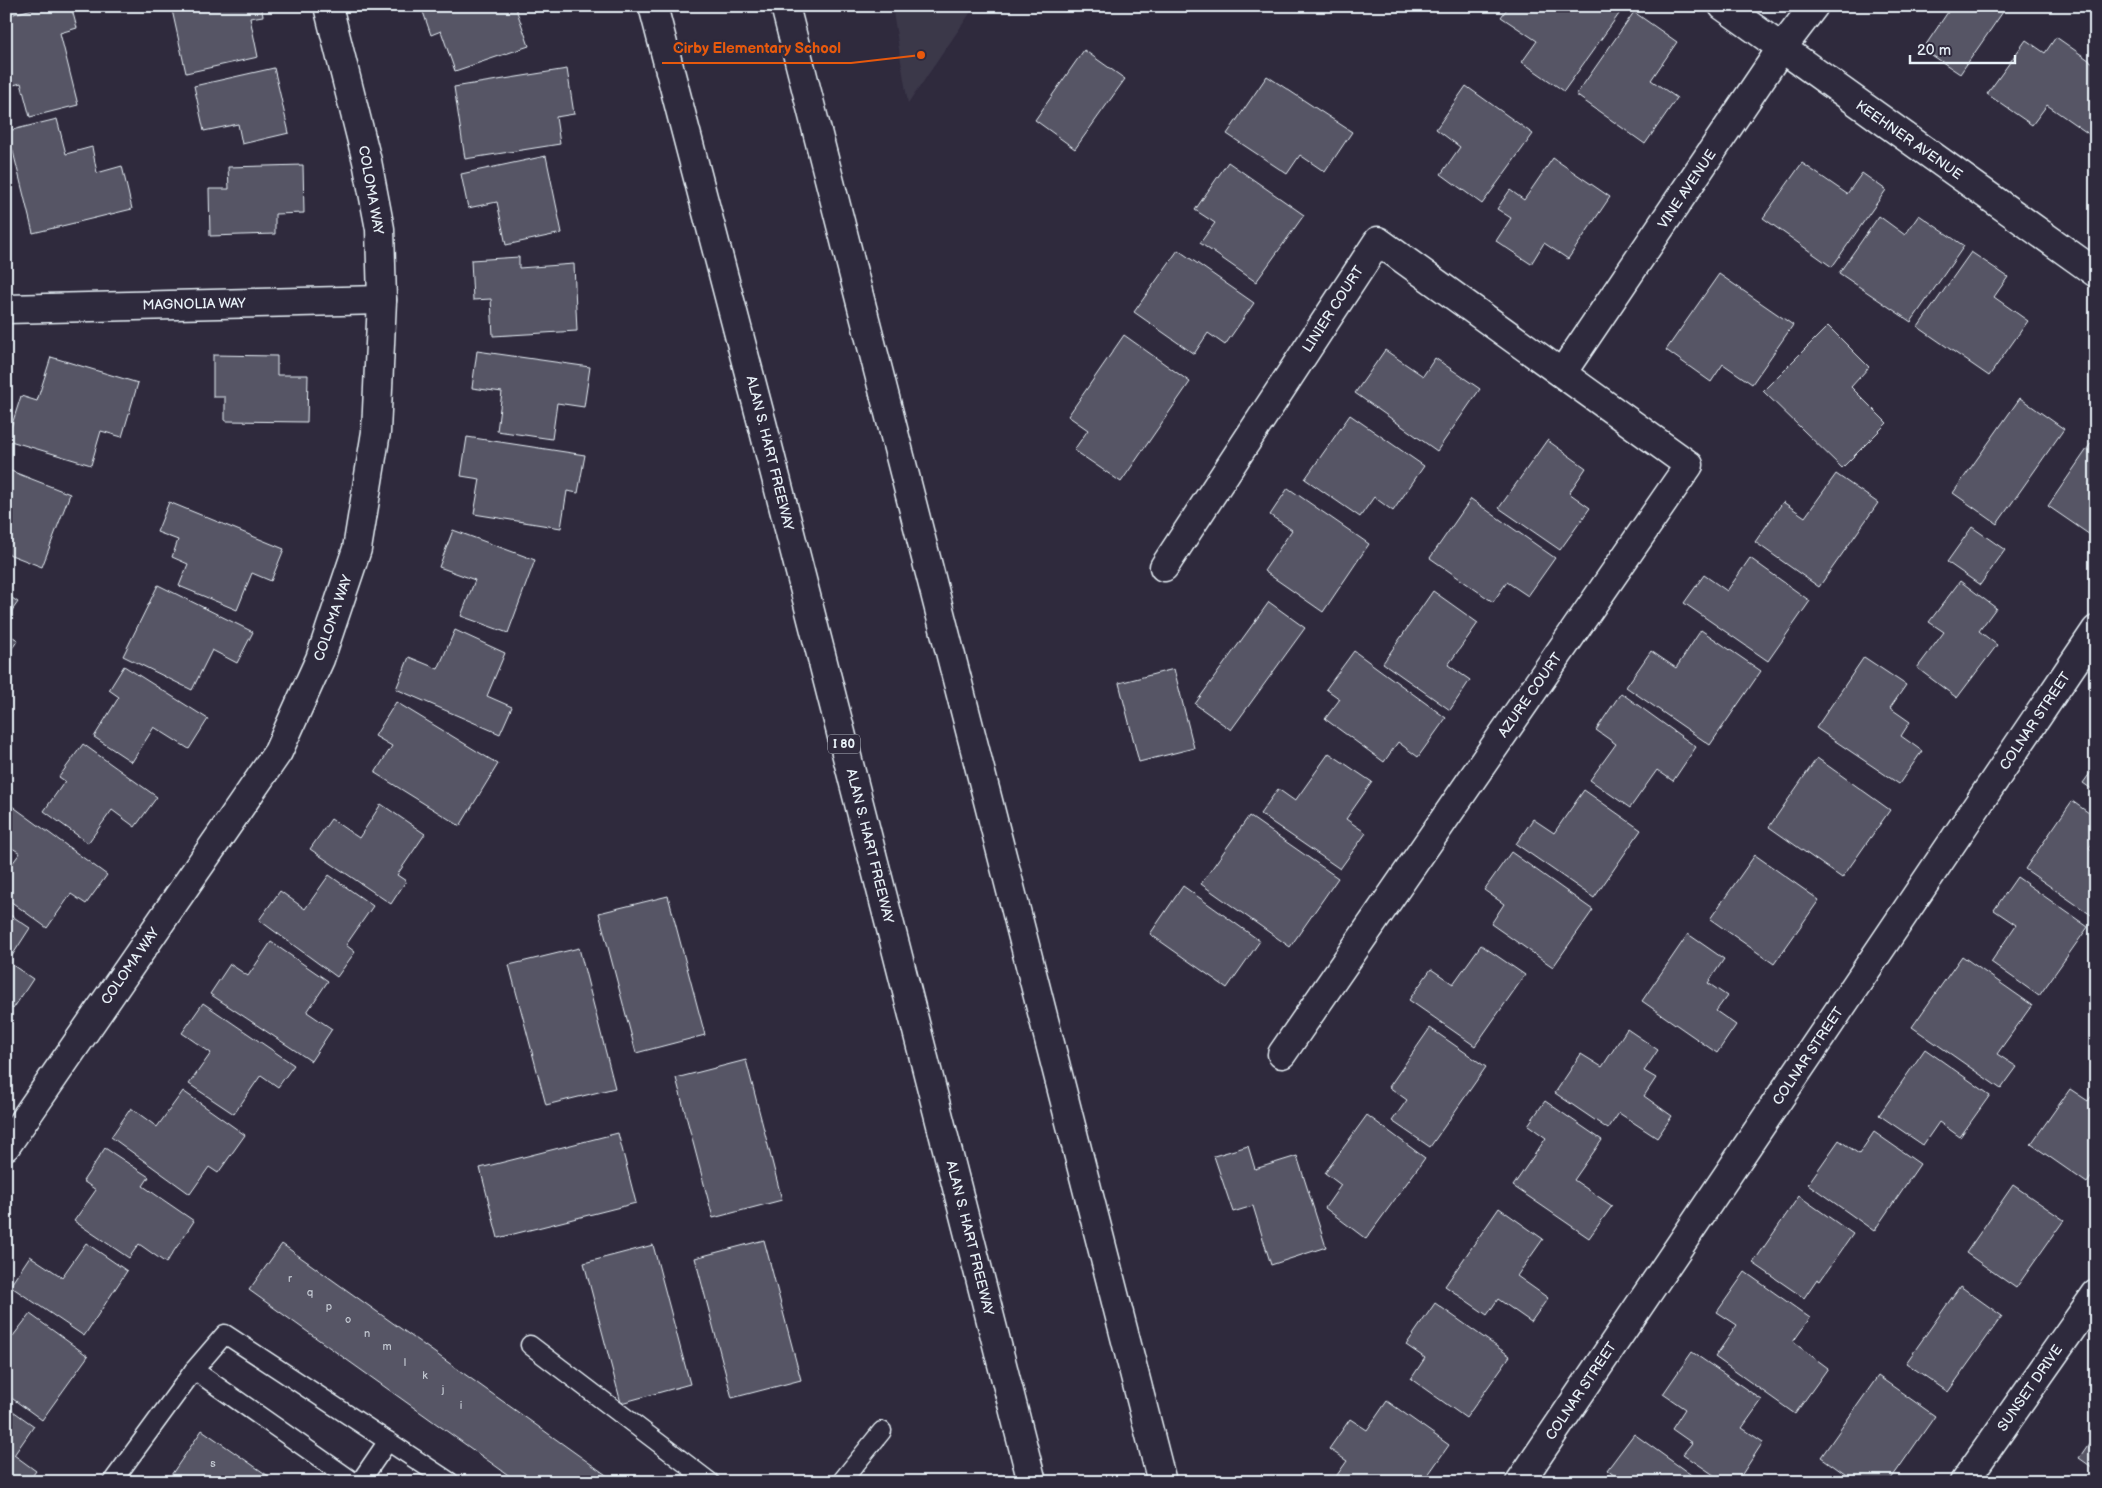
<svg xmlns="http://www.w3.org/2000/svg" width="2102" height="1488" viewBox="0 0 2102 1488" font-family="'Balsamiq Sans',sans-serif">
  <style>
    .built { fill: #3b3749 }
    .building { fill: #575565; stroke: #e8f1f8 }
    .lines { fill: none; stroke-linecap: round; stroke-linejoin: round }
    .service-casing { stroke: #e8f1f8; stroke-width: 21 }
    .minor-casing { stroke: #e8f1f8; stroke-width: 31 }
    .tertiary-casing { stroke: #e8f1f8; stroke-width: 31 }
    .motorway-casing { stroke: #e8f1f8; stroke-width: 31 }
    .service { stroke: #2f2a3d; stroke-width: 18 }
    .minor { stroke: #2f2a3d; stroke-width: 28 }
    .tertiary { stroke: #2f2a3d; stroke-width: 28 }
    .motorway { stroke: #2f2a3d; stroke-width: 28 }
    .labels { text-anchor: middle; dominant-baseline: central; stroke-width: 5; stroke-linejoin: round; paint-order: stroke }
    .number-label { font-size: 11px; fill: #c4cad3 }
    .shield { fill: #2f2a3d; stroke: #b0b5c0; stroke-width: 1 }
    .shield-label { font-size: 12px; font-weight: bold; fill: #e8f1f8 }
    .street-label { font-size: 14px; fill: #e8f1f8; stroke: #2f2a3d }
    .leader { fill: none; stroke: #e8590c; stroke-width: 2 }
    .callout-dot { fill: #e8590c; stroke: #2f2a3d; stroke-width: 2 }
    .callout-label { font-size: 15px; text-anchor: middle; font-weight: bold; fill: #e8590c; stroke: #2f2a3d; stroke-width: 5; stroke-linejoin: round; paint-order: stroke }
  </style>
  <rect width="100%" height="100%" fill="#2f2a3d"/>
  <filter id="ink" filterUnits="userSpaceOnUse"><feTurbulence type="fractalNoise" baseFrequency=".02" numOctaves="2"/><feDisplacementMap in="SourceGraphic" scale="10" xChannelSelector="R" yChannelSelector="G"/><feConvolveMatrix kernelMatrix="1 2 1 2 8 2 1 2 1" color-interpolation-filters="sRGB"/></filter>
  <g filter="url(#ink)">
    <polygon class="built" points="892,6 975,6 908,104"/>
    <g class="building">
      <polygon points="44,6 71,6 77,28 60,33 78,105 30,117 21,83 6,87 6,16"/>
      <polygon points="188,6 261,6 263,16 250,18 258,57 186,73 172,10"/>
      <polygon points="421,6 515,6 529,46 455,71 441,31 431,35"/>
      <polygon points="1509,6 1623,6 1624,7 1564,91 1522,62 1537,41 1501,17"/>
      <polygon points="1952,6 2007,6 1960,74 1923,49"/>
      <polygon points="1634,12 1677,42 1651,80 1677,98 1645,144 1576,95"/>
      <polygon points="2056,37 2096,65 2096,139 2047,105 2032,125 1987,94 2026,40 2045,53"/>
      <polygon points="1084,50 1125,79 1075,149 1035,120"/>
      <polygon points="274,68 289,133 242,144 238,124 204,131 194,86"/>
      <polygon points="567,69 574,114 556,117 560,144 465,159 454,87"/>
      <polygon points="1267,76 1352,132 1325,172 1300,155 1287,174 1227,134"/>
      <polygon points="1466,86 1533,134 1482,204 1441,174 1460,147 1436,129"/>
      <polygon points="57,119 66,154 92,147 97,173 122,166 132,209 33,233 8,131"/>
      <polygon points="546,156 562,233 506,245 497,202 468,208 461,174"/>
      <polygon points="1553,158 1610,197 1568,259 1544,243 1531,264 1496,241 1511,218 1497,209 1510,190 1524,200"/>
      <polygon points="1228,162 1304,215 1256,282 1200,243 1215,223 1195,210"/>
      <polygon points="1802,163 1847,194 1862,173 1886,190 1832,267 1763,218"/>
      <polygon points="303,165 304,213 275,214 275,234 210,236 209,189 229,189 228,167"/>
      <polygon points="1919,215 1964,246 1911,322 1839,273 1879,216 1905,235"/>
      <polygon points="1178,250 1254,303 1225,345 1208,333 1194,354 1134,312"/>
      <polygon points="1971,252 2008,277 1994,297 2028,321 1989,376 1918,327"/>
      <polygon points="519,257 519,268 574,264 577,331 493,336 491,299 473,300 471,260"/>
      <polygon points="1719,274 1793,325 1752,384 1723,364 1711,382 1666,350"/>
      <polygon points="1828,326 1869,367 1851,387 1887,423 1842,468 1763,391"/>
      <polygon points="1124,335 1190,382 1121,482 1074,450 1088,430 1068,416"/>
      <polygon points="1385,350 1423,376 1435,358 1480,389 1437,451 1355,393"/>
      <polygon points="477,351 590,367 584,407 557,403 552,439 497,431 502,392 472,388"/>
      <polygon points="213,355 277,356 277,375 308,375 307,422 225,421 225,397 213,397"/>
      <polygon points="51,357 138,383 122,437 101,431 91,465 7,440 21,396 37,401"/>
      <polygon points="2020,398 2064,429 1997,524 1953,493"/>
      <polygon points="1350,415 1424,466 1393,511 1374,497 1360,517 1305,479"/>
      <polygon points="2096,436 2096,539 2048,506"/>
      <polygon points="467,437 585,455 578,493 567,491 561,528 474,514 480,479 461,476"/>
      <polygon points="1547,440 1586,468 1569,493 1590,508 1560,550 1499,508"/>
      <polygon points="6,469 70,494 42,567 6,553"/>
      <polygon points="1836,474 1878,503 1819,587 1755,542 1783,502 1805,517"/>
      <polygon points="1288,488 1369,544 1323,612 1264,571 1292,530 1270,515"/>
      <polygon points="1471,499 1555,558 1528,596 1507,582 1493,602 1430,558"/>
      <polygon points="169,502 284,549 271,581 252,573 237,610 179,586 188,564 172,557 178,540 157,532"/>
      <polygon points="1972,527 2005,550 1980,585 1947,562"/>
      <polygon points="453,530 535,560 508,633 461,616 475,580 439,567"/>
      <polygon points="1750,558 1810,601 1768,661 1684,603 1704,575 1727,591"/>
      <polygon points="1960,581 1996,608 1979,631 1997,645 1957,698 1917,668 1944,632 1929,622"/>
      <polygon points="158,585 253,632 237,663 212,650 192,690 123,656"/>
      <polygon points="1433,591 1478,623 1448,665 1470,680 1450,710 1383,663"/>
      <polygon points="6,594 18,602 6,619"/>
      <polygon points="1269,602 1305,628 1231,730 1195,704"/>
      <polygon points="455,630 505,653 487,696 512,707 500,734 396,689 409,657 438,669"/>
      <polygon points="1701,630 1761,671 1710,745 1626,687 1651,651 1676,668"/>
      <polygon points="6,633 18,640 6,657"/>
      <polygon points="1354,651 1446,718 1418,757 1398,742 1384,762 1325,719 1340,699 1326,689"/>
      <polygon points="1864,657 1906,685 1890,708 1910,722 1901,736 1922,751 1899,784 1816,728"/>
      <polygon points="124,666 208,719 189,749 154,727 132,762 94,737 119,697 109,690"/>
      <polygon points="1174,669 1194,748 1139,762 1119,683"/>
      <polygon points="1621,693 1696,747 1673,781 1657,770 1630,808 1590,780 1616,744 1596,730"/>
      <polygon points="396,702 498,764 460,826 375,773 392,746 375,736"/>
      <polygon points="83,744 157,797 135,827 112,810 88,843 44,811 65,781 59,777"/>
      <polygon points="1329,753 1372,782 1346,819 1366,833 1340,869 1260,814 1278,789 1295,801"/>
      <polygon points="1817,758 1890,810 1842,878 1769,827"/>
      <polygon points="2096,765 2096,792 2083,783"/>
      <polygon points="1584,790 1641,830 1594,898 1516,844 1533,819 1554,833"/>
      <polygon points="2072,801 2096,818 2096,838 2089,848 2096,853 2096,914 2094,917 2025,869"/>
      <polygon points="8,803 107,875 86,904 71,894 47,928 6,898 6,872 20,853 6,844"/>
      <polygon points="381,804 425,834 397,875 406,881 391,904 310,849 331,819 359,838"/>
      <polygon points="1249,816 1338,878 1290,947 1201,884"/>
      <polygon points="1511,852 1593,910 1553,967 1491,924 1504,904 1484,890"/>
      <polygon points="1755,855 1819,900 1774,964 1710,919"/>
      <polygon points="329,875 373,906 346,945 355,952 337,977 259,920 280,891 305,909"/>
      <polygon points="2017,877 2088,927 2039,996 1991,962 2016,925 1994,910"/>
      <polygon points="1183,886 1260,941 1227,988 1150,934"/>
      <polygon points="668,896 705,1035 636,1053 599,913"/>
      <polygon points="6,912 30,928 8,962 33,979 13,1009 6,1005"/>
      <polygon points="1688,934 1724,959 1708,983 1727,996 1716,1011 1736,1025 1717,1053 1642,1001"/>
      <polygon points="271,942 328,981 307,1012 332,1029 311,1061 210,994 230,964 248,976"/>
      <polygon points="1481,945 1525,975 1475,1046 1409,1000 1431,969 1453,984"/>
      <polygon points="579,948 615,1088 546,1105 509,965"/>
      <polygon points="1962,956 2032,1005 1997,1054 2017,1067 2001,1089 1912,1027"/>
      <polygon points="203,1003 294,1065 278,1087 261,1075 234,1114 189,1084 211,1053 182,1033"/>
      <polygon points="1430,1028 1486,1067 1430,1147 1392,1121 1407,1100 1389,1087"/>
      <polygon points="1627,1029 1658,1050 1644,1071 1656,1078 1644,1096 1672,1116 1657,1138 1619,1113 1608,1129 1555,1093 1581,1054 1602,1067"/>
      <polygon points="1925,1049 1990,1095 1960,1137 1939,1122 1923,1145 1879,1115"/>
      <polygon points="746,1060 782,1200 713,1218 676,1078"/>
      <polygon points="2070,1089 2088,1101 2096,1090 2096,1171 2087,1183 2031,1144"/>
      <polygon points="183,1091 245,1135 218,1173 209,1167 190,1194 111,1137 131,1108 157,1127"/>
      <polygon points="1545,1101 1602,1140 1574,1180 1612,1206 1589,1238 1513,1186 1546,1138 1528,1125"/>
      <polygon points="1367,1115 1425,1158 1366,1239 1325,1208 1341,1185 1325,1173"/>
      <polygon points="1874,1132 1920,1164 1874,1231 1808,1184 1839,1140 1859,1154"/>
      <polygon points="618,1133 636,1203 498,1238 480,1168"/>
      <polygon points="1248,1146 1255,1169 1297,1156 1326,1247 1271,1265 1253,1206 1233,1212 1214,1156"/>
      <polygon points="105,1148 149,1177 143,1186 194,1221 166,1263 139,1244 129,1258 74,1221 96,1190 83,1181"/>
      <polygon points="2013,1185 2064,1220 2016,1288 1966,1253"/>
      <polygon points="1799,1196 1853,1234 1820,1281 1817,1279 1804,1298 1753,1263"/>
      <polygon points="1499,1208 1543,1239 1517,1276 1548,1298 1531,1322 1498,1299 1487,1315 1445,1286"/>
      <polygon points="764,1240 801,1380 732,1398 695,1258"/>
      <polygon points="86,1243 127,1271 84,1336 10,1286 30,1256 62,1277"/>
      <polygon points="282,1244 616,1482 518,1482 249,1290"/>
      <polygon points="653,1245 690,1384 621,1403 584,1263"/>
      <polygon points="1745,1272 1810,1318 1793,1342 1828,1368 1795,1414 1715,1357 1737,1325 1717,1312"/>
      <polygon points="1960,1286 2002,1316 1948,1392 1906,1363"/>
      <polygon points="1435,1303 1510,1356 1466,1418 1411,1379 1425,1358 1406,1345"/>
      <polygon points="30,1314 88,1356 42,1420 6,1394 6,1345"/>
      <polygon points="1692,1352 1762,1400 1742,1428 1763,1442 1737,1482 1724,1482 1683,1454 1692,1443 1672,1429 1685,1409 1663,1394"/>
      <polygon points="1878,1376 1935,1416 1889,1482 1856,1482 1821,1457"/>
      <polygon points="1387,1401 1449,1445 1423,1482 1332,1482 1347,1461 1329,1449 1350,1419 1367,1430"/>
      <polygon points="6,1406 34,1426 14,1455 36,1471 28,1482 6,1482"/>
      <polygon points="202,1430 277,1482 167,1481"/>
      <polygon points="2096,1433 2096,1470 2079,1458"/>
      <polygon points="1634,1434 1701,1482 1623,1482 1607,1470"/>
    </g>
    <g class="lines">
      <g class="service-casing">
        <g id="service">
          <polyline points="530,1345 710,1482"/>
          <polyline points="194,1370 354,1482"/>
          <polyline points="112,1482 194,1370 225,1334 450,1482"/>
          <polyline points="360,1482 388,1441"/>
          <polyline points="841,1482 882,1431"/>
        </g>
      </g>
      <g class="minor-casing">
        <g id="minor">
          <polyline points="6,309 382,300"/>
          <polyline points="1562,373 1781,49 1814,6"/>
          <polyline points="1164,567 1378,241 1689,465 1282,1054"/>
          <polyline points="6,1146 278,752 320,659 357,549 376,432 382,300 380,229 367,161 328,6"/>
          <polyline points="1520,1482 2096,630"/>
          <polyline points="1964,1482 2096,1294"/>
        </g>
      </g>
      <g class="tertiary-casing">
        <polyline id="tertiary" points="1723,6 2096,273"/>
      </g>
      <g class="motorway-casing">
        <g id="motorway">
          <polyline points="653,6 762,423 1032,1482"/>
          <polyline points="785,6 1162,1482"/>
        </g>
      </g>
      <use href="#service" class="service"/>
      <use href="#minor" class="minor"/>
      <use href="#tertiary" class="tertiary"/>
      <use href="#motorway" class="motorway"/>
    </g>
  </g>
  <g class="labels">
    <g class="number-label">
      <text x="290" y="1278">r</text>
      <text x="310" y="1292">q</text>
      <text x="329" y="1306">p</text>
      <text x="348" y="1319">o</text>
      <text x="367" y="1333">n</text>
      <text x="387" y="1346">m</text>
      <text x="405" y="1362">l</text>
      <text x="425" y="1375">k</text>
      <text x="443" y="1389">j</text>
      <text x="461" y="1405">i</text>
      <text x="213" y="1463">s</text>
    </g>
    <rect class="shield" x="828" y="734.5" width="32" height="19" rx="4"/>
    <g class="shield-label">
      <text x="844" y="744">I 80</text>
    </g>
    <g class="street-label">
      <text transform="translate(1909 140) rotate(35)">KEEHNER AVENUE</text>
      <text transform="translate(1687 189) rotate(-56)">VINE AVENUE</text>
      <text transform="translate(371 190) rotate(80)">COLOMA WAY</text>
      <text transform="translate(194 304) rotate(-1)">MAGNOLIA WAY</text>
      <text transform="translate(1333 309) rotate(-57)">LINIER COURT</text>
      <text transform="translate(770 453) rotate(76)">ALAN S. HART FREEWAY</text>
      <text transform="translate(333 618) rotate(-71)">COLOMA WAY</text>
      <text transform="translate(1530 695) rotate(-55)">AZURE COURT</text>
      <text transform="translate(2035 721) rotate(-56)">COLNAR STREET</text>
      <text transform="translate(870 846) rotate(76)">ALAN S. HART FREEWAY</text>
      <text transform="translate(130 966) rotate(-55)">COLOMA WAY</text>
      <text transform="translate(1808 1056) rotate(-56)">COLNAR STREET</text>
      <text transform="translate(970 1238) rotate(76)">ALAN S. HART FREEWAY</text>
      <text transform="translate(2030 1388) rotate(-55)">SUNSET DRIVE</text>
      <text transform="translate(1581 1391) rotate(-56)">COLNAR STREET</text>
    </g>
  </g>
  <path class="leader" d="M921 55L851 63H662"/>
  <circle class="callout-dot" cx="921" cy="55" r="5"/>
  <g class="callout-label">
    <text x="757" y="53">Cirby Elementary School</text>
  </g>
  <rect width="2102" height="1488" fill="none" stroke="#2f2a3d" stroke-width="25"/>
  <rect x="12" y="12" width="2077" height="1463" fill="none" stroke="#e8f1f8" stroke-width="2" filter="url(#ink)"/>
  <path d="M1910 55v8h105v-8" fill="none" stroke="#e8f1f8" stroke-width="2.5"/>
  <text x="1917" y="55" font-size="15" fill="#e8f1f8" stroke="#2f2a3d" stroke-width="4" paint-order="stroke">20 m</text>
</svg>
